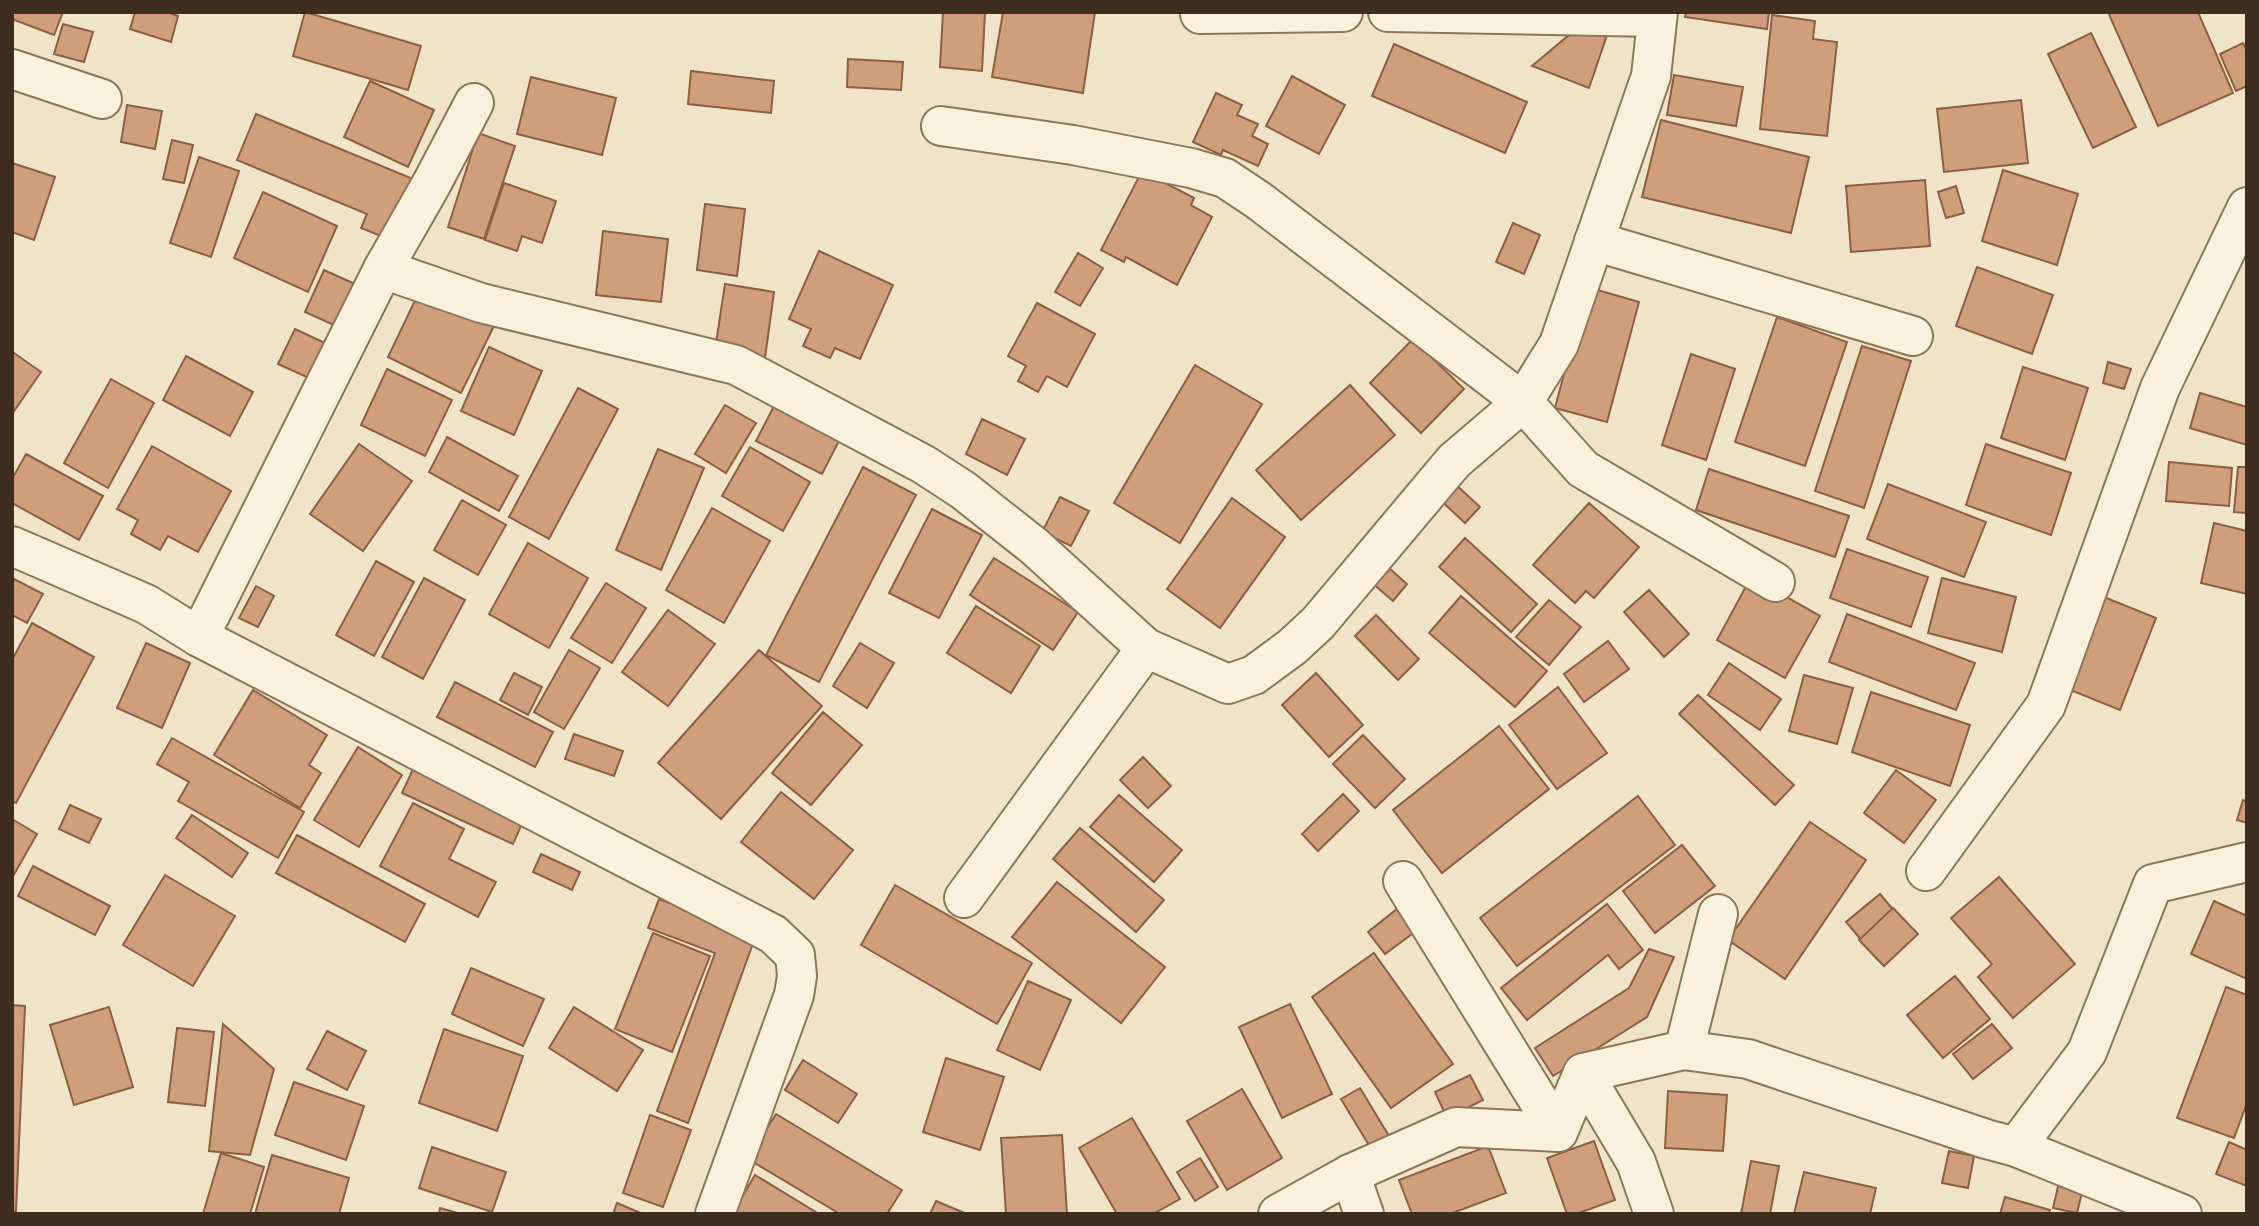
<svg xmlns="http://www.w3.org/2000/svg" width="2259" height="1226" viewBox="0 0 2259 1226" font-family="Lora,serif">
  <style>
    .building { fill: #cf9f7d; stroke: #8d5f41; stroke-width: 2 }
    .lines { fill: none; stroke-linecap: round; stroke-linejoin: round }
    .minor-casing { stroke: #8d765c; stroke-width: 42 }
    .minor { stroke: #faf1dc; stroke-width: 38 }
  </style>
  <rect width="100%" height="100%" fill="#f0e4c8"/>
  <g class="building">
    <polygon points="12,12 63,12 54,35 12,19"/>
    <polygon points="135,12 167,12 178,16 171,42 130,29"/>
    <polygon points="305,12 421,46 408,90 293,56"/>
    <polygon points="943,12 985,12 982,71 940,67"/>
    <polygon points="1003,12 1095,12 1083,93 992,77"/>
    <polygon points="1686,12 1769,12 1767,29 1685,17"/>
    <polygon points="2108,12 2198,12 2233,93 2158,126"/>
    <polygon points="1772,15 1815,21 1813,39 1837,42 1827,136 1760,129"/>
    <polygon points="63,24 93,32 84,62 54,54"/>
    <polygon points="1581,25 1607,35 1589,88 1532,66"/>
    <polygon points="2091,33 2136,127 2093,148 2048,54"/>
    <polygon points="2243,43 2247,51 2247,86 2236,91 2220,54"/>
    <polygon points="1394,44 1527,102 1505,153 1372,96"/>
    <polygon points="848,59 903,62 901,90 847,87"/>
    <polygon points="691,71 774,81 771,113 688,104"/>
    <polygon points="1674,75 1743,87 1736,126 1667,115"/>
    <polygon points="1292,76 1345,105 1319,154 1266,126"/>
    <polygon points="531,77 616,98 602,155 517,134"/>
    <polygon points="370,81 434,110 408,167 344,137"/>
    <polygon points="1216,93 1242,105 1237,115 1258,124 1252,136 1268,144 1258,166 1223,150 1221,155 1193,142"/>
    <polygon points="2021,100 2028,163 1944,172 1937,109"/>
    <polygon points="127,105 162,111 155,149 121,142"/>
    <polygon points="256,114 413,179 388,239 361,228 367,214 237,160"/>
    <polygon points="1661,120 1809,157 1791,233 1642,197"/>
    <polygon points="478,133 515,146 484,239 448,227"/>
    <polygon points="172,140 193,145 184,183 163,179"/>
    <polygon points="199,157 239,171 211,257 170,243"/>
    <polygon points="12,163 55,177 34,240 12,232"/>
    <polygon points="2003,170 2078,194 2057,265 1982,241"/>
    <polygon points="1142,171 1194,198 1191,205 1212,217 1177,285 1126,257 1124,262 1101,250"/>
    <polygon points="1925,180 1930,246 1851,252 1846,186"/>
    <polygon points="504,183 556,201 542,243 522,236 517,251 485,240"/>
    <polygon points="1956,186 1964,213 1946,218 1938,192"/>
    <polygon points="263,192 337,226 308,292 234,258"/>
    <polygon points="705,204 745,209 737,276 697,270"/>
    <polygon points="1513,223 1540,235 1524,274 1496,262"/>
    <polygon points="603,231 668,239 661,302 596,295"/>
    <polygon points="819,251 893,285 860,359 835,348 830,358 803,346 811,329 789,319"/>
    <polygon points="1078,253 1103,268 1080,306 1055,292"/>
    <polygon points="1977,267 2053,295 2032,354 1956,326"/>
    <polygon points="324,270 355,284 336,326 305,312"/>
    <polygon points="725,284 774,292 765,358 715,350"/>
    <polygon points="1587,287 1639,302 1607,422 1555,408"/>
    <polygon points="420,290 494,326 461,393 388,357"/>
    <polygon points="1037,303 1095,334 1067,387 1047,376 1038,392 1018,381 1026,366 1008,356"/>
    <polygon points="1777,317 1847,342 1805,466 1735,442"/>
    <polygon points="295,329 327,344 311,379 278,364"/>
    <polygon points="1413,339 1464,389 1421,433 1370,383"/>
    <polygon points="1862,346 1911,361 1864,508 1815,491"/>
    <polygon points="489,347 542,371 514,435 461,411"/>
    <polygon points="14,353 41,372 12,414 12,355"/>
    <polygon points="1691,354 1735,369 1706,460 1662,445"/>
    <polygon points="186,356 253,392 230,436 163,400"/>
    <polygon points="2108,362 2131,369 2124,389 2103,383"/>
    <polygon points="1195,365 1262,404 1180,543 1114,503"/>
    <polygon points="2023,367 2088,388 2065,460 2001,438"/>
    <polygon points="387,369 452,400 425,456 361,425"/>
    <polygon points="111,379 154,403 108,488 64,463"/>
    <polygon points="1350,385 1395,435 1301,520 1256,470"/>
    <polygon points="578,388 618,409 549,539 509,517"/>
    <polygon points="2200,393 2247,407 2247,445 2190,428"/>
    <polygon points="775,404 841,437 822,474 756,441"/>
    <polygon points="725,405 756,423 726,473 695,454"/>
    <polygon points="982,419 1025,439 1007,475 966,454"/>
    <polygon points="447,437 518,476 499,511 429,472"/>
    <polygon points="359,444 412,481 363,551 310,514"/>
    <polygon points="1986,444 2071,473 2051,535 1966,505"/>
    <polygon points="152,446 231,491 198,552 168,536 160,550 131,534 138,520 117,509"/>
    <polygon points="750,447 810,482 783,531 722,496"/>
    <polygon points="658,449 704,468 661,570 616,550"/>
    <polygon points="26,454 103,496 79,540 12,503 12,479"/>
    <polygon points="2169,462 2232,468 2229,506 2166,501"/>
    <polygon points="863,467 916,495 819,682 766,655"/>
    <polygon points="2238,467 2247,467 2247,513 2234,512"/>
    <polygon points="1709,469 1849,516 1835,557 1696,510"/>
    <polygon points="1453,482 1480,507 1465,523 1438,498"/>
    <polygon points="1888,484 1986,522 1964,577 1867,539"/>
    <polygon points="1060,497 1089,511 1071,546 1042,532"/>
    <polygon points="1232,498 1285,537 1220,628 1167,589"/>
    <polygon points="462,500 506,525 478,575 434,550"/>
    <polygon points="1589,503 1639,547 1594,598 1586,591 1575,603 1533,565"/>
    <polygon points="712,508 770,541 724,623 666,590"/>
    <polygon points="932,509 982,535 939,618 889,593"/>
    <polygon points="2214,523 2247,531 2247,594 2201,583"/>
    <polygon points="1465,538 1537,604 1511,632 1439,567"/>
    <polygon points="528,543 588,578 549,648 489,614"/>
    <polygon points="1847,549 1928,577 1911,627 1830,598"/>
    <polygon points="994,558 1078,612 1053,650 970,595"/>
    <polygon points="1380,560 1407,584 1393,601 1365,577"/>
    <polygon points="376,561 414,582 374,656 336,635"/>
    <polygon points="1751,577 1820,616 1785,678 1717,640"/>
    <polygon points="12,578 43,594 27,623 12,615"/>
    <polygon points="424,578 465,600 423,679 382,657"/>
    <polygon points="1942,578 2016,597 2002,652 1928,633"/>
    <polygon points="606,583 646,608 612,663 571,638"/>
    <polygon points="256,586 274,596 258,627 239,618"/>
    <polygon points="1649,590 1689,634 1664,657 1624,612"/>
    <polygon points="2094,593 2156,618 2120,710 2058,685"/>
    <polygon points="1461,596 1547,671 1515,707 1429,633"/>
    <polygon points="1549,600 1581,627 1549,665 1516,637"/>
    <polygon points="976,606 1040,646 1011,693 947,653"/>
    <polygon points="668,610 715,644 668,706 622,672"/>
    <polygon points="1847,614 1975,663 1956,710 1829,662"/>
    <polygon points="1376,615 1419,659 1398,680 1355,636"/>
    <polygon points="32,623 94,657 16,803 12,801 12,660"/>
    <polygon points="1608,641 1629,669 1584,702 1564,674"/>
    <polygon points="146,643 190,663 162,728 117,708"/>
    <polygon points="860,643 894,663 867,708 833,686"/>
    <polygon points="569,650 600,668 564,729 534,712"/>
    <polygon points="759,650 822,706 721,819 658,763"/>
    <polygon points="1729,663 1781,699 1760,730 1708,695"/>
    <polygon points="514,673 542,687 528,715 500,700"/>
    <polygon points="1316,673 1363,725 1329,757 1282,705"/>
    <polygon points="1804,675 1853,688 1837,744 1789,731"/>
    <polygon points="455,682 553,732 535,767 437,717"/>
    <polygon points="1558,687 1607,753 1557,789 1509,725"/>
    <polygon points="253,690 327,735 309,765 321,773 300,808 214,755"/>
    <polygon points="1871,692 1970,725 1950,786 1852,752"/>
    <polygon points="1698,695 1794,785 1775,805 1679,714"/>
    <polygon points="823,712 862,745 811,805 772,773"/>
    <polygon points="1499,726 1549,789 1442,873 1393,810"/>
    <polygon points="574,734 623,751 614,776 565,759"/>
    <polygon points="1363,735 1405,779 1375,808 1333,764"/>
    <polygon points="172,738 304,812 278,858 178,801 189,782 157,764"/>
    <polygon points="358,747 402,775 359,847 314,820"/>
    <polygon points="1143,757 1171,786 1148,808 1120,780"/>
    <polygon points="414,767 525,817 513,844 402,793"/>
    <polygon points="1896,770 1936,800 1904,843 1864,813"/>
    <polygon points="781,792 853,850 814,899 741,842"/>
    <polygon points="1343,794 1359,811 1318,851 1302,834"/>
    <polygon points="1119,795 1182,850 1154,882 1090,827"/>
    <polygon points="1638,796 1675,845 1517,966 1480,918"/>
    <polygon points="2243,800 2247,802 2247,823 2237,820"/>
    <polygon points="413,803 464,829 449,859 496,882 478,917 380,866"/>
    <polygon points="70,805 101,819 89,843 59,829"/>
    <polygon points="192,815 248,853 232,877 176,838"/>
    <polygon points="12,819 37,834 12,878"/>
    <polygon points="1810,822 1866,860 1785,979 1728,940"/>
    <polygon points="1080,828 1164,900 1136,932 1053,859"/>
    <polygon points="297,835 425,904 405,942 276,873"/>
    <polygon points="1682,845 1715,886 1655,933 1623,891"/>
    <polygon points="541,854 580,872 572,890 533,872"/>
    <polygon points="33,866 110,906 95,935 18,896"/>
    <polygon points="165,875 235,916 193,986 123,945"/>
    <polygon points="1999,877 2075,964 2013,1018 1978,977 1992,964 1951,918"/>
    <polygon points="1057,882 1165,967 1121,1023 1012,937"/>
    <polygon points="895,885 1032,963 997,1024 861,945"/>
    <polygon points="1880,894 1912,932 1878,960 1846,922"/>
    <polygon points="659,899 756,935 688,1123 657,1111 715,953 648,928"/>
    <polygon points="2214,901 2247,916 2247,979 2191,954"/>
    <polygon points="1607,904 1643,950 1619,969 1608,955 1527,1020 1501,988"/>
    <polygon points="1402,905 1420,928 1385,954 1368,932"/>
    <polygon points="1893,908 1918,934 1884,966 1859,940"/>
    <polygon points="653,933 710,956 672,1052 615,1029"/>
    <polygon points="1649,949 1674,957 1647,1017 1553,1076 1535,1048 1629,988"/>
    <polygon points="1374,953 1453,1064 1391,1108 1312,997"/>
    <polygon points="471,968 544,999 523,1046 452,1014"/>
    <polygon points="1955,976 1990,1019 1943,1058 1907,1015"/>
    <polygon points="1028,981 1071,1000 1040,1070 997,1050"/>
    <polygon points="2226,987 2247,995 2247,1103 2234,1138 2177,1118"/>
    <polygon points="1290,1004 1332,1094 1282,1118 1239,1027"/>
    <polygon points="12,1005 25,1006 16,1211 12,1211"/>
    <polygon points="109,1007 133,1087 74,1105 50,1025"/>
    <polygon points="574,1007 643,1050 617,1091 549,1048"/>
    <polygon points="223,1024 274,1069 250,1155 209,1151"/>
    <polygon points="1992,1024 2012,1048 1973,1079 1953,1054"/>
    <polygon points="177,1028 214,1032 205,1106 168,1102"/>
    <polygon points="444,1029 523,1056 497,1131 419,1103"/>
    <polygon points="327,1031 366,1051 347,1090 307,1069"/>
    <polygon points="946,1058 1004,1077 980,1150 923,1132"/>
    <polygon points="803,1060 857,1094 838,1123 785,1090"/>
    <polygon points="1470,1075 1483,1100 1447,1118 1435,1092"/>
    <polygon points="294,1082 364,1106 346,1160 275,1135"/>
    <polygon points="1360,1088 1389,1136 1370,1147 1341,1099"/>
    <polygon points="1242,1089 1282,1158 1227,1190 1187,1121"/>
    <polygon points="1668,1091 1727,1095 1723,1151 1665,1148"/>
    <polygon points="776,1114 902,1190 887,1214 840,1214 748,1159"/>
    <polygon points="650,1115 691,1130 663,1207 623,1193"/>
    <polygon points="1132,1118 1180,1199 1153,1214 1117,1214 1079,1148"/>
    <polygon points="1062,1135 1067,1214 1006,1214 1001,1138"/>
    <polygon points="1594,1141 1615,1200 1576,1214 1567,1214 1547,1158"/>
    <polygon points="2229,1142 2247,1150 2247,1186 2216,1174"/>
    <polygon points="1488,1146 1506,1193 1450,1214 1412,1214 1399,1180"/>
    <polygon points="432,1147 506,1172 492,1212 419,1188"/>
    <polygon points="1949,1151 1974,1156 1968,1188 1942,1183"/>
    <polygon points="221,1153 264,1167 250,1214 203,1214"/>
    <polygon points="272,1155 349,1178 339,1214 255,1214"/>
    <polygon points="1200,1158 1218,1187 1195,1201 1177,1172"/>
    <polygon points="1751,1161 1779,1166 1770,1214 1741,1214"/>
    <polygon points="1804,1172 1876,1188 1870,1214 1794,1214"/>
    <polygon points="755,1175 819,1214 732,1214"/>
    <polygon points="2060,1178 2084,1184 2077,1213 2053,1208"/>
    <polygon points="2005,1197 2050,1210 2049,1214 2000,1214"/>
    <polygon points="936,1201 967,1214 930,1214"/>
    <polygon points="617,1203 643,1214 613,1214"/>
    <polygon points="440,1208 461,1214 439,1214"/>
  </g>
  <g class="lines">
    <g class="minor-casing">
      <g id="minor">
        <polyline points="1388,12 1657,17"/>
        <polyline points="1200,14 1343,12"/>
        <polyline points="12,69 102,99"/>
        <polyline points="941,126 1073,145 1191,168 1225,178 1258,200 1523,402 1583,469 1775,582"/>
        <polyline points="1594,241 1913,336"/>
        <polyline points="383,269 481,303 736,365 923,464 963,490 1034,546 1146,648 1228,684 1254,675 1292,647 1318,623 1454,461 1523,402 1559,344 1651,76 1658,12"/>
        <polyline points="12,546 146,604 199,637 773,934 795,955 797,976 794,995 715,1214"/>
        <polyline points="199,637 383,269 432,183 474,103"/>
        <polyline points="1926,871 2046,705 2160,388 2247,207"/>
        <polyline points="1403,881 1558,1132"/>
        <polyline points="964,898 1146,648"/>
        <polyline points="1684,1050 1718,914"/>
        <polyline points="1583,1073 1636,1162 1654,1214"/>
        <polyline points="2016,1147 2087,1052 2153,884 2247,862"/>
        <polyline points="1350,1174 1364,1214"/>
        <polyline points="1278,1214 1350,1174 1456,1127 1558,1132 1583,1073 1684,1050 1748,1059 1986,1139 2016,1147 2182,1214"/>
      </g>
    </g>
    <use href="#minor" class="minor"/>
  </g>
  <rect width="2259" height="1226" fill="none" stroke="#3d2e20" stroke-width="28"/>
</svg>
